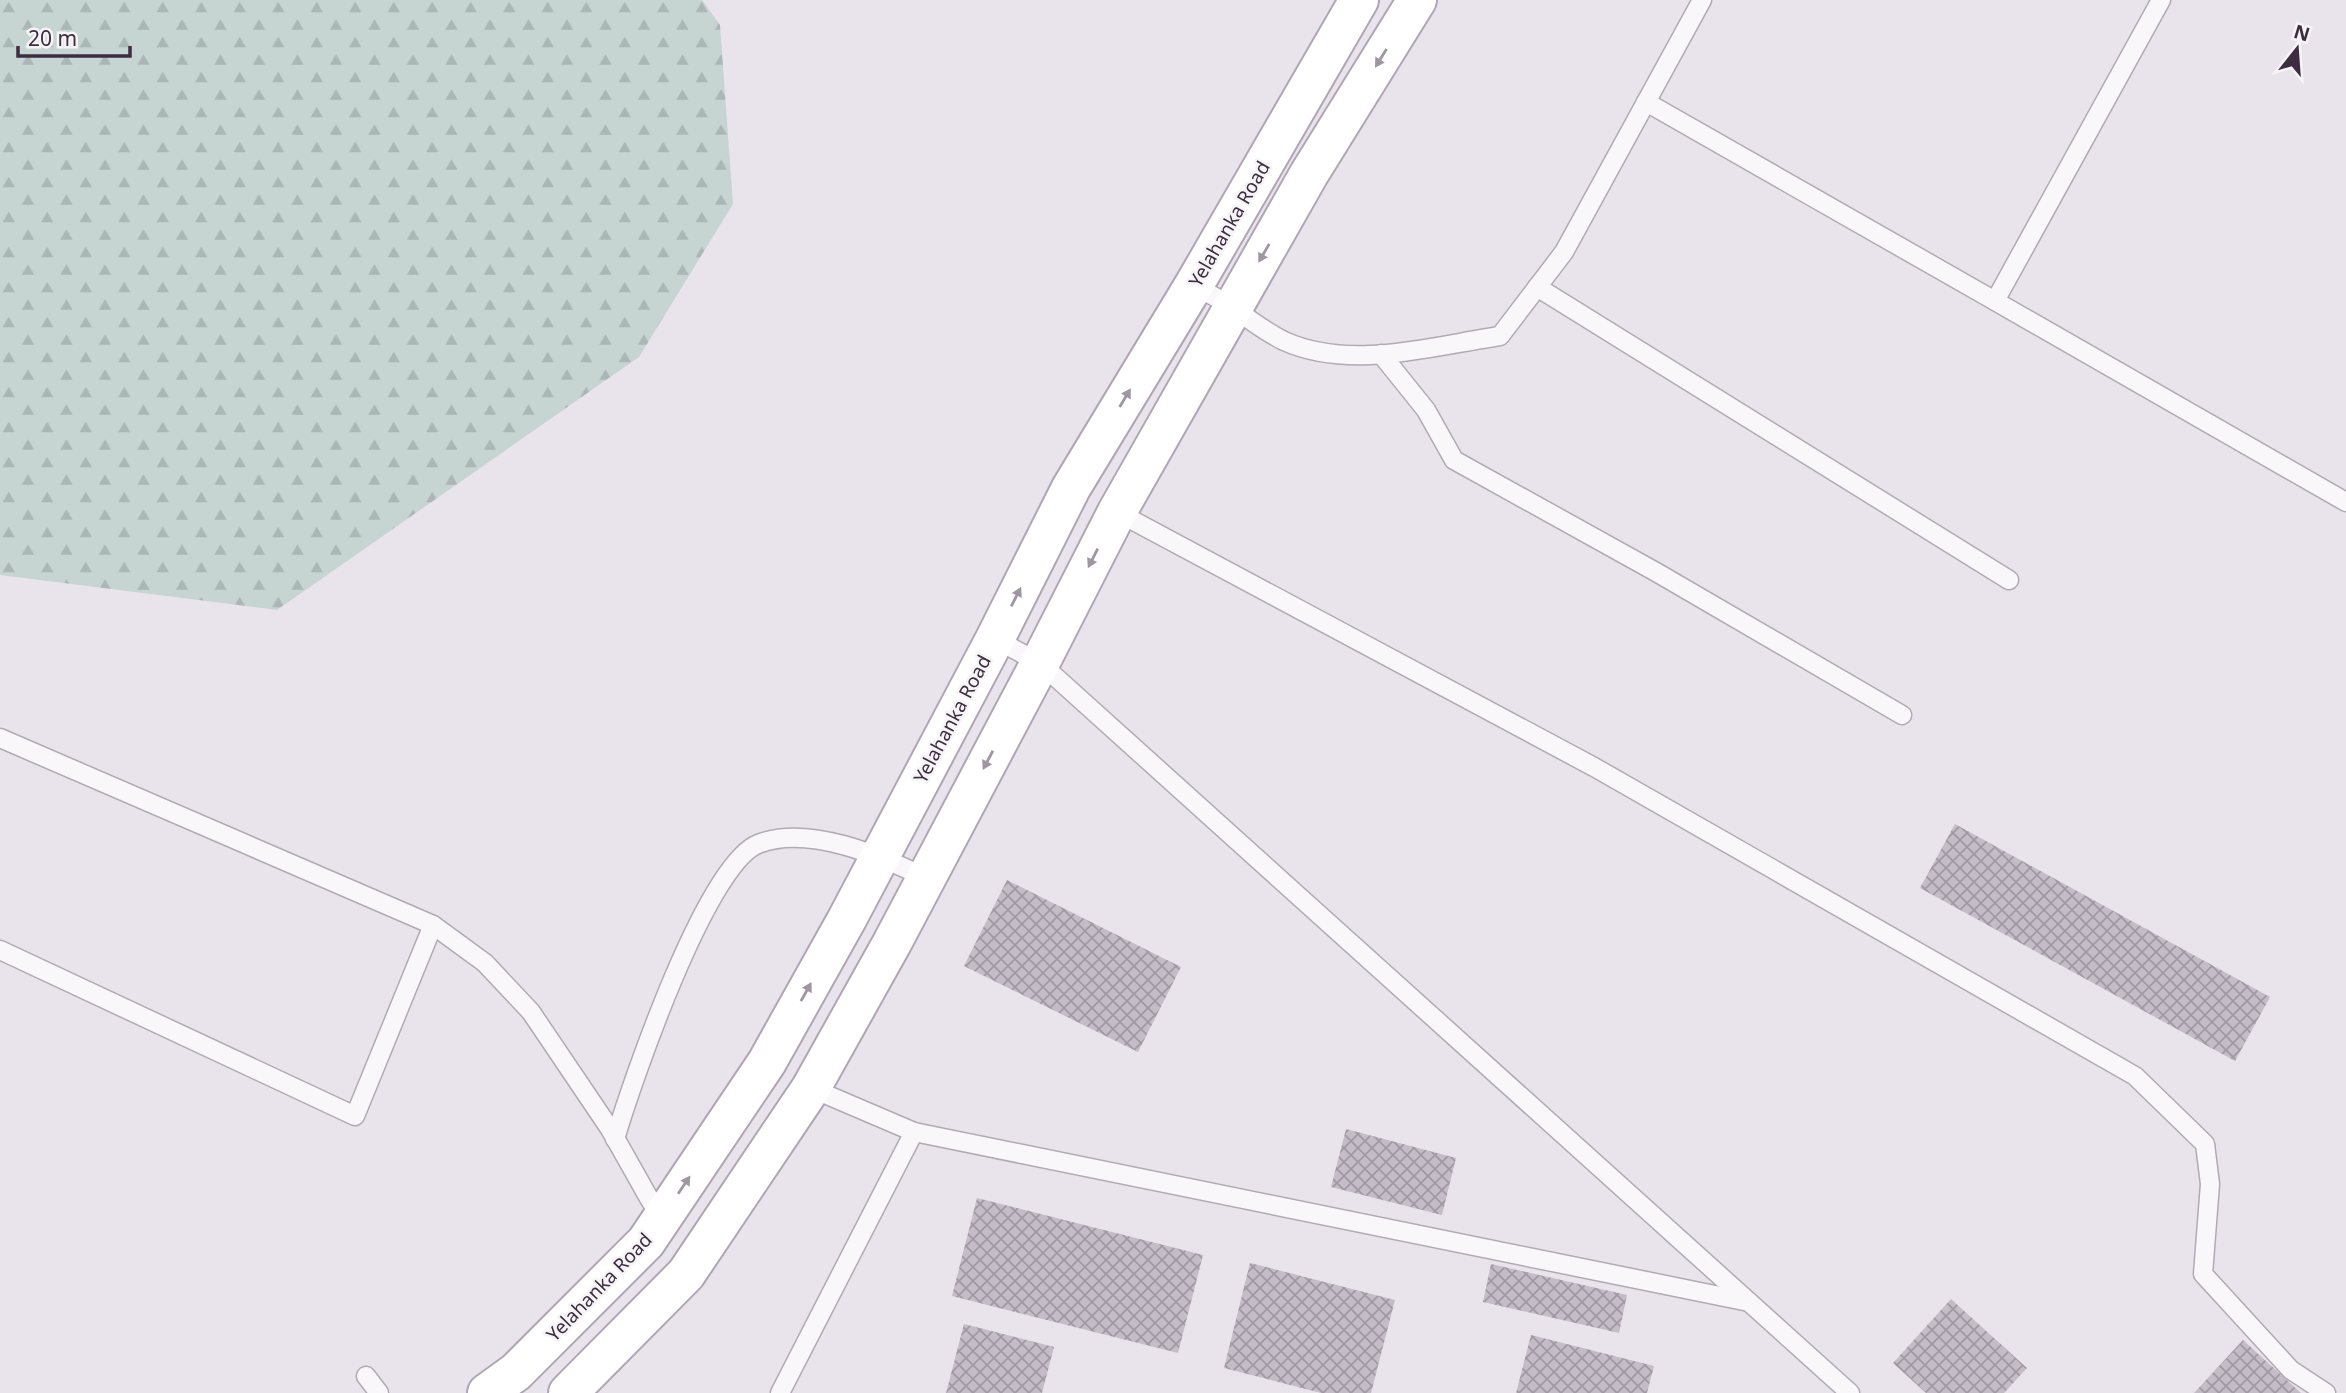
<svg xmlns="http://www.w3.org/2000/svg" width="2346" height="1393" viewBox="0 0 2346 1393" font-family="'Noto Sans',sans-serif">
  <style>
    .forest { fill: url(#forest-firs) }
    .building { fill: url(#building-cross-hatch) }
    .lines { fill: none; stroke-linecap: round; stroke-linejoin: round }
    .service-casing { stroke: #b2a9b5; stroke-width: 21 }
    .primary-casing { stroke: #b0a5b5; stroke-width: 42 }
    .service { stroke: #f9f7f9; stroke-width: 18 }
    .primary { stroke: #fff; stroke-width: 38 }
    .oneway { fill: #9e96a0 }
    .labels { text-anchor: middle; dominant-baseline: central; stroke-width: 5; stroke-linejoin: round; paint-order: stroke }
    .street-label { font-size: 19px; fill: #3c2d41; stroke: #f7f4f8 }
  </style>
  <defs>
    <pattern id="forest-firs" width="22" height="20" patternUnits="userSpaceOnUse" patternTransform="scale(1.75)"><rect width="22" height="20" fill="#c6d4d2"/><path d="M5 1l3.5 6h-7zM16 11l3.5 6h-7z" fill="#abb6b6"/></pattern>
    <pattern id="building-cross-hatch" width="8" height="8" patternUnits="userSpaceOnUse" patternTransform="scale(1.75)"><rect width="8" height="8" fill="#c4bcc7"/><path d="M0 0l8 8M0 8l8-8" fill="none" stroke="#a099a3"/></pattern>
  </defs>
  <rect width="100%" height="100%" fill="#e9e4eb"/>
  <polygon class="forest" points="0,0 702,0 720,25 733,204 639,357 277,610 0,575"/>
  <g class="building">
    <polygon points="1955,824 2270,997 2235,1061 1920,888"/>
    <polygon points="1007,880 1181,967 1138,1052 964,966"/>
    <polygon points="1346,1129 1456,1158 1442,1215 1331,1187"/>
    <polygon points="977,1198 1203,1255 1178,1353 952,1296"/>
    <polygon points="1250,1263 1395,1300 1371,1393 1321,1393 1224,1368"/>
    <polygon points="1491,1264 1627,1295 1619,1333 1483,1302"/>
    <polygon points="1951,1299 2027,1368 2004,1393 1926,1393 1893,1363"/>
    <polygon points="964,1324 1054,1347 1042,1393 946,1393"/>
    <polygon points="1531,1335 1654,1366 1647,1393 1516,1393"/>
    <polygon points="2243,1340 2301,1393 2194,1393"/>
  </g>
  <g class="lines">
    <g class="service-casing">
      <g id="service">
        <polyline points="1646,102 1995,301 2161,0"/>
        <path d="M1194,285C1207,293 1222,300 1235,309C1251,321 1266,332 1284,341C1351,371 1432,346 1500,336L1564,252L1702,0"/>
        <polyline points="1537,287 2009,580"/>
        <polyline points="1995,301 2346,502"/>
        <polyline points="1381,354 1426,410 1454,460 1656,572 1902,715"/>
        <polyline points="1117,512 1594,767 2135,1076 2205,1144 2210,1184 2203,1274 2291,1370 2326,1393"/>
        <polyline points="995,639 1040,663 1850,1393"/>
        <polyline points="0,738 433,925 355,1116 0,950"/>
        <polyline points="433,925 485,963 531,1012 610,1129 650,1200 662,1218"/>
        <polyline points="811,1088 914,1132 1749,1302"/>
        <path d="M615,1139C632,1082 706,865 758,844C808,824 881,856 926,878"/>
        <polyline points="366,1376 379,1393"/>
        <polyline points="780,1393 914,1132"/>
      </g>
    </g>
    <g class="primary-casing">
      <g id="primary">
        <polyline points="487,1393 516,1372 646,1242 767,1062 847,919 995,639 1071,488 1194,285 1359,0"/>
        <polyline points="568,1393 686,1274 811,1088 892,943 1040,663 1117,512 1309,174 1417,0"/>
      </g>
    </g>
    <use href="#service" class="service"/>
    <use href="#primary" class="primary"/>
  </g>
  <defs><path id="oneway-solid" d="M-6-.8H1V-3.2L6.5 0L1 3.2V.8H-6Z" transform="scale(1.75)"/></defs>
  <g class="oneway">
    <use href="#oneway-solid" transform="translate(1381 58) rotate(122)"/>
    <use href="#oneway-solid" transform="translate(1264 253) rotate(120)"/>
    <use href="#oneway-solid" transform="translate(1125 398) rotate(-59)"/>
    <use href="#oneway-solid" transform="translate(1093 558) rotate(117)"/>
    <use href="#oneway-solid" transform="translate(1016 597) rotate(-63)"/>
    <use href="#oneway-solid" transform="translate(988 760) rotate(118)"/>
    <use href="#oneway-solid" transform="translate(806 992) rotate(-61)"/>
    <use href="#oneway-solid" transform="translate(684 1185) rotate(-56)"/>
  </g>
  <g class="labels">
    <g class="street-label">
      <text transform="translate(1229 224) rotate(-60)">Yelahanka Road</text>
      <text transform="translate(952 719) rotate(-62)">Yelahanka Road</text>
      <text transform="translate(599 1287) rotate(-46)">Yelahanka Road</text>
    </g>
  </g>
  <g transform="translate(2297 49) rotate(17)" stroke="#f7f4f8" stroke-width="5" paint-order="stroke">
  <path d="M0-5L12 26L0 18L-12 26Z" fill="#3c2d41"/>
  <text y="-10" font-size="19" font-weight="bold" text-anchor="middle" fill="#3c2d41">N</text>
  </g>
  <path d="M18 46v10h112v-10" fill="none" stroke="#3c2d41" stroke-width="3.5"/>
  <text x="28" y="46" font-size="21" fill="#3c2d41" stroke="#f7f4f8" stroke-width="5" paint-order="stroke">20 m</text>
</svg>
